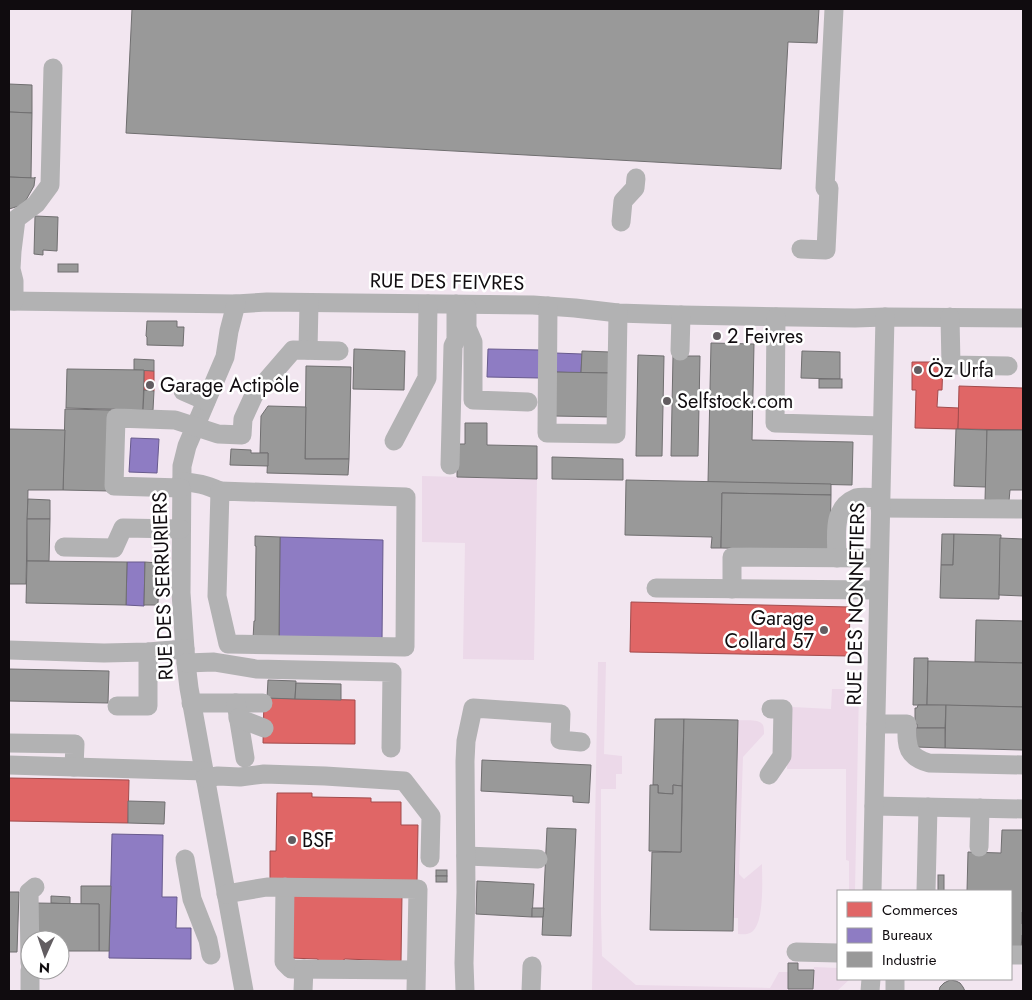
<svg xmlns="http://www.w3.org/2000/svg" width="1032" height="1000" viewBox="0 0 1032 1000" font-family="Jost,sans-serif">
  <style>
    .built { fill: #f2e6f0; fill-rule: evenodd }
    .green { fill: #ecd9e9 }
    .shops { fill: #e06666; stroke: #a24b4c }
    .offices { fill: #8e7cc3; stroke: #685a8d }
    .industry { fill: #999; stroke: #706f70 }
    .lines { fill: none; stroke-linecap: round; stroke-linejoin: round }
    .minor { stroke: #b2b2b3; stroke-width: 19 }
    .poi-dot { fill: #625d61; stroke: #fff; stroke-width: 2 }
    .labels { text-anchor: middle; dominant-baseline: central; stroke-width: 5; stroke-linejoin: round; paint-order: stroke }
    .street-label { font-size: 20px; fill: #100c0f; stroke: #fff }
    .poi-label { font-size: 20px; fill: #100c0f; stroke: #fff; text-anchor: start }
  </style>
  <rect width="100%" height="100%" fill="#f9f3f8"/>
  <path class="built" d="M9,9H1023V991H9ZM838,891H1011V979H838ZM30,940H60V970H30Z"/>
  <g class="green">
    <polygon points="422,476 537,479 534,660 463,659 465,543 422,542"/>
    <polygon points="598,662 606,662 604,754 622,756 622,774 616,774 616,789 601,789 601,914 602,956 636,985 770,988 779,972 788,972 788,989 813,989 814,967 838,968 838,979 850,979 837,991 592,991"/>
    <polygon points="832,689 859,689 855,891 849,891 849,861 846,860 846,769 787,769 788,709 792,707 831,709"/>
    <path d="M738,720C745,721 759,718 763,725C764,727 764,732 764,734L743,757L739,874L744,879L762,864C762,879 765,927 750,933C746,935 741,934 738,934V918H734Z"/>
  </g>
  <g class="shops">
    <polygon points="912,362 943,362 942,390 938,390 937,407 959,408 958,429 915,428 916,390 912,390"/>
    <polygon points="144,370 154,371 154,391 144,390"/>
    <polygon points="959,386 1023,388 1023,430 958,429"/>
    <polygon points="631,602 850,607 849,656 630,652"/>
    <polygon points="264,698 355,700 355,744 263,743"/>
    <polygon points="9,778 129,780 128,823 9,821"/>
    <polygon points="277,793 312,793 312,797 371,798 371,802 401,802 401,825 418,825 417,882 270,879 270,851 276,851"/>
    <polygon points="292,893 402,895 401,961 345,959 340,962 322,962 317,959 290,958"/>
  </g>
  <g class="offices">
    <polygon points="488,349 541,350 540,378 487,377"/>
    <polygon points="555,353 582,354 581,373 555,372"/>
    <polygon points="131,438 159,439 157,473 129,472"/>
    <polygon points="280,537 383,540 382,641 279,639"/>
    <polygon points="127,562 145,562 144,606 126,605"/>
    <polygon points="112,834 163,835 162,897 177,897 176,928 191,928 191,959 109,958"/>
  </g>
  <g class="industry">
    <polygon points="132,9 819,9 817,43 788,42 781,169 126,133"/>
    <polygon points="9,84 32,85 32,113 9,112"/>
    <polygon points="9,112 32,113 31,178 9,177"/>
    <polygon points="9,177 35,178 35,177 35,178 34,186 26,200 19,206 9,209"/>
    <polygon points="35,216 58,217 57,251 43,250 43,255 34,254"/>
    <rect x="58" y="264" width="20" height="8"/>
    <polygon points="147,321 177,321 177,327 184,327 183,346 147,345 147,337 146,336"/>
    <polygon points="711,343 754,344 752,440 853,442 852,485 708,482"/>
    <polygon points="354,349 405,351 404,390 353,389"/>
    <polygon points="582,351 610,352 610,373 581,373"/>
    <polygon points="802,351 840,352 840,379 801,378"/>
    <polygon points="638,355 664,356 662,456 636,456"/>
    <polygon points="673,356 700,356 698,456 671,456"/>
    <polygon points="134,359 154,360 154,371 134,370"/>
    <polygon points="306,366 351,367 349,459 305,459"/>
    <polygon points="67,369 144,370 143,410 66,408"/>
    <polygon points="555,372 610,373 609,417 554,416"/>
    <rect x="819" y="379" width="23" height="9"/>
    <polygon points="144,390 154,391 153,410 143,410"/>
    <polygon points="268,406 306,407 305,459 349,459 348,475 267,473 268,453 260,453 261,416"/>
    <polygon points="65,409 111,410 109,491 63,490"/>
    <polygon points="465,423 487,423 487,445 537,446 537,479 457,477 457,444 465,444"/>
    <polygon points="9,429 65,430 63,490 28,490 26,584 9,584"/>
    <polygon points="956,429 987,430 986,487 954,486"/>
    <polygon points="987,430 1023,430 1023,490 1010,490 1009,501 985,500"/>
    <polygon points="231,449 251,450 251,453 268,453 268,466 230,465"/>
    <polygon points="552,457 623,459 623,480 552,479"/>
    <polygon points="626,480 831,484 831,495 722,493 721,548 711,548 712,537 625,535"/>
    <polygon points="722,493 831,495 830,550 721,548"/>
    <polygon points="28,499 50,500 50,519 27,519"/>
    <polygon points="27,519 50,519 49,561 27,561"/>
    <polygon points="942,534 954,534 953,565 941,565"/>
    <polygon points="954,534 1001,535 999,599 940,598 941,565 953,565"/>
    <polygon points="255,536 280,537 279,640 253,639 254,621 255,621 256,546 255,546"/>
    <polygon points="1000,538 1023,539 1023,596 999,595"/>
    <polygon points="27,561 127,562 126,605 26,603"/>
    <polygon points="145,562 159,563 158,605 144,605"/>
    <polygon points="976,620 1023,621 1023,663 975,662"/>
    <polygon points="914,658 928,658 927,705 913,705"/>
    <polygon points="928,661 1023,663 1023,707 927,705"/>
    <polygon points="9,669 109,671 108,703 9,701"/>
    <polygon points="268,680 296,681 295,699 267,698"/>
    <polygon points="296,683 341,684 341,700 295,699"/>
    <polygon points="918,705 946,705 945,728 917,728 917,724 915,724 915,708 917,708"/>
    <polygon points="946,705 1023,707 1023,750 945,748"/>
    <polygon points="655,719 684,719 682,786 673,785 673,794 658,793 658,785 653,785"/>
    <polygon points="684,719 738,720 733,931 650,930 652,852 681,852"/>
    <polygon points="916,728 945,728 945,748 916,747"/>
    <polygon points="482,760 591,765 589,803 573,802 573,796 481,791"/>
    <polygon points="650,785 658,785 658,793 673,794 673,785 682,786 681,852 649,851"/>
    <polygon points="128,801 165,802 164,824 128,823"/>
    <polygon points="547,828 576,829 571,936 542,935"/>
    <polygon points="1002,830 1023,830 1023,912 1022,912 1022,924 1023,924 1023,935 1022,935 1021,950 1011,950 1011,891 967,891 968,852 1001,853"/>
    <rect x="436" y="870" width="11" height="6"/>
    <rect x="938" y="875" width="6" height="16"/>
    <rect x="436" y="876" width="11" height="6"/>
    <polygon points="477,881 534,884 532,917 476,914"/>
    <polygon points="81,886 111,886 109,951 99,951 99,904 81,904"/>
    <polygon points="9,892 19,892 17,952 9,952"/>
    <polygon points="51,896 70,897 70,904 51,903"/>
    <polygon points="35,903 99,904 99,951 60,951 60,940 35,940"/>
    <polygon points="532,908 544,908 543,917 532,917"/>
    <polygon points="788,963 798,963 798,970 814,970 813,989 788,989"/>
    <polygon points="950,980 956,981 960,983 963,987 965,991 939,991 940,987 944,983"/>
  </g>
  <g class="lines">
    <g class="minor">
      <polyline points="825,188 834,9"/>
      <polyline points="621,222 623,201 635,188 636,178"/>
      <polyline points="801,249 826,250 829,188"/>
      <polyline points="9,301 236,304 267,302 533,305 575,308 618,313 681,315 855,318 885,317 1023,318"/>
      <polyline points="14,301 14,281 11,269 12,251 16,219 36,204 50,185 53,68"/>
      <polyline points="236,304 229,331 225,357 187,446 182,466 181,593 186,663 189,688 244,991"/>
      <polyline points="548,306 547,433 616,434 618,313"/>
      <polyline points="467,308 467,328 473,342 473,400 528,402"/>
      <polyline points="776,317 775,423 882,426"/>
      <polyline points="950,317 951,365 1008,366"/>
      <polyline points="308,350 309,303"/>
      <polyline points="680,351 681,315"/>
      <polyline points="183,391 206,401"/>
      <polyline points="394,441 427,378 428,304"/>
      <polyline points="450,465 453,346 456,340 456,304"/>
      <path d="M181,482C196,482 206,485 220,491"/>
      <polyline points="181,488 114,486 116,418 175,420 218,434 242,435 243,419 254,395 293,350 339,351"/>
      <polygon points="220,491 406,497 405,647 228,644 217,596"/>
      <polyline points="880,508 1023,509"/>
      <polyline points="64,547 114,548 123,528 181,529"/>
      <path d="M837,558C837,537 831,508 856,498C863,496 873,498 880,498"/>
      <polyline points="656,588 878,590"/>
      <polyline points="732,589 732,557 879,558"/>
      <polyline points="9,650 104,653 148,652 185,649"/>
      <polyline points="186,663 214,662 256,669 392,672 391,748"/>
      <polyline points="191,703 263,703"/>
      <polyline points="236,703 245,758"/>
      <polyline points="117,706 148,706 148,652"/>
      <polyline points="238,718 264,728"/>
      <path d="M876,724H907C907,745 905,756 929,763L1023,765"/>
      <polyline points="9,743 75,744 74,767"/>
      <polyline points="9,765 204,771"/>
      <polyline points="769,775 782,756 783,709 771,709"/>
      <polyline points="205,778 218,776 240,777 264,774 325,776 404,781 431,816 430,858"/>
      <polyline points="874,806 1023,809"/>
      <polyline points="979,847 980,808"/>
      <polyline points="466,856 538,859"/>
      <polyline points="185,859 192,899 208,940 211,955"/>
      <polyline points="285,887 284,962 291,969 416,970"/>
      <polyline points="872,891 885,317"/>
      <polyline points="926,891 928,807"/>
      <polyline points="226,894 267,887 418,889 416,991"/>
      <polyline points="796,952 838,953"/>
      <polyline points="1011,955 1023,955"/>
      <polyline points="30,963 29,892 35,887"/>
      <polyline points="30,991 30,970"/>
      <polyline points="303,991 304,969"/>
      <polyline points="465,991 464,963 466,892 465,761 466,741 473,708 561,714 560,740 581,742"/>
      <polyline points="531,991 532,966"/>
      <polyline points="870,991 871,979"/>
      <polyline points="895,991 895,979"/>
    </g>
  </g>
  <g class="poi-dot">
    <circle cx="717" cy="336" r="5"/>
    <circle cx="918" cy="370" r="5"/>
    <circle cx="150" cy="385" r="5"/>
    <circle cx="667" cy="401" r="5"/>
    <circle cx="824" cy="630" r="5"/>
    <circle cx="292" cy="840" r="5"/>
  </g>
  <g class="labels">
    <g class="street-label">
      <text transform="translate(447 282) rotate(1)">RUE DES FEIVRES</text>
      <text transform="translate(163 586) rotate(-92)">RUE DES SERRURIERS</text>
      <text transform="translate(856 604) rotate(-89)">RUE DES NONNETIERS</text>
    </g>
    <g class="poi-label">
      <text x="727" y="336">2 Feivres</text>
      <text x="928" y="370">Öz Urfa</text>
      <text x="160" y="385">Garage Actipôle</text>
      <text x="677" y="401">Selfstock.com</text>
      <text x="814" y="618" text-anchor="end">Garage<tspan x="814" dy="23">Collard 57</tspan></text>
      <text x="302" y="840">BSF</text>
    </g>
  </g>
  <rect width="1032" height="1000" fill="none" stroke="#100c0f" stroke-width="20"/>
  <rect x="837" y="890" width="175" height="90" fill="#ffffff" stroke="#9f9e9f"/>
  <rect x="847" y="902" width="25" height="15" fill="#e06666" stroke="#9f9e9f"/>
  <text x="882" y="915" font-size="15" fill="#100c0f">Commerces</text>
  <rect x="847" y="928" width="25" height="15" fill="#8e7cc3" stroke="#9f9e9f"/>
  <text x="882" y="940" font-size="15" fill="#100c0f">Bureaux</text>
  <rect x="847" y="952" width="25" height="15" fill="#999999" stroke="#9f9e9f"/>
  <text x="882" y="965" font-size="15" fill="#100c0f">Industrie</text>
  <g transform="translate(45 955) rotate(183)"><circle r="24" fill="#ffffff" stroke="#9f9e9f"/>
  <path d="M0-4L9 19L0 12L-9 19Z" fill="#625d61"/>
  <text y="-8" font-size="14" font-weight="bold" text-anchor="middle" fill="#100c0f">N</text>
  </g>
</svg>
